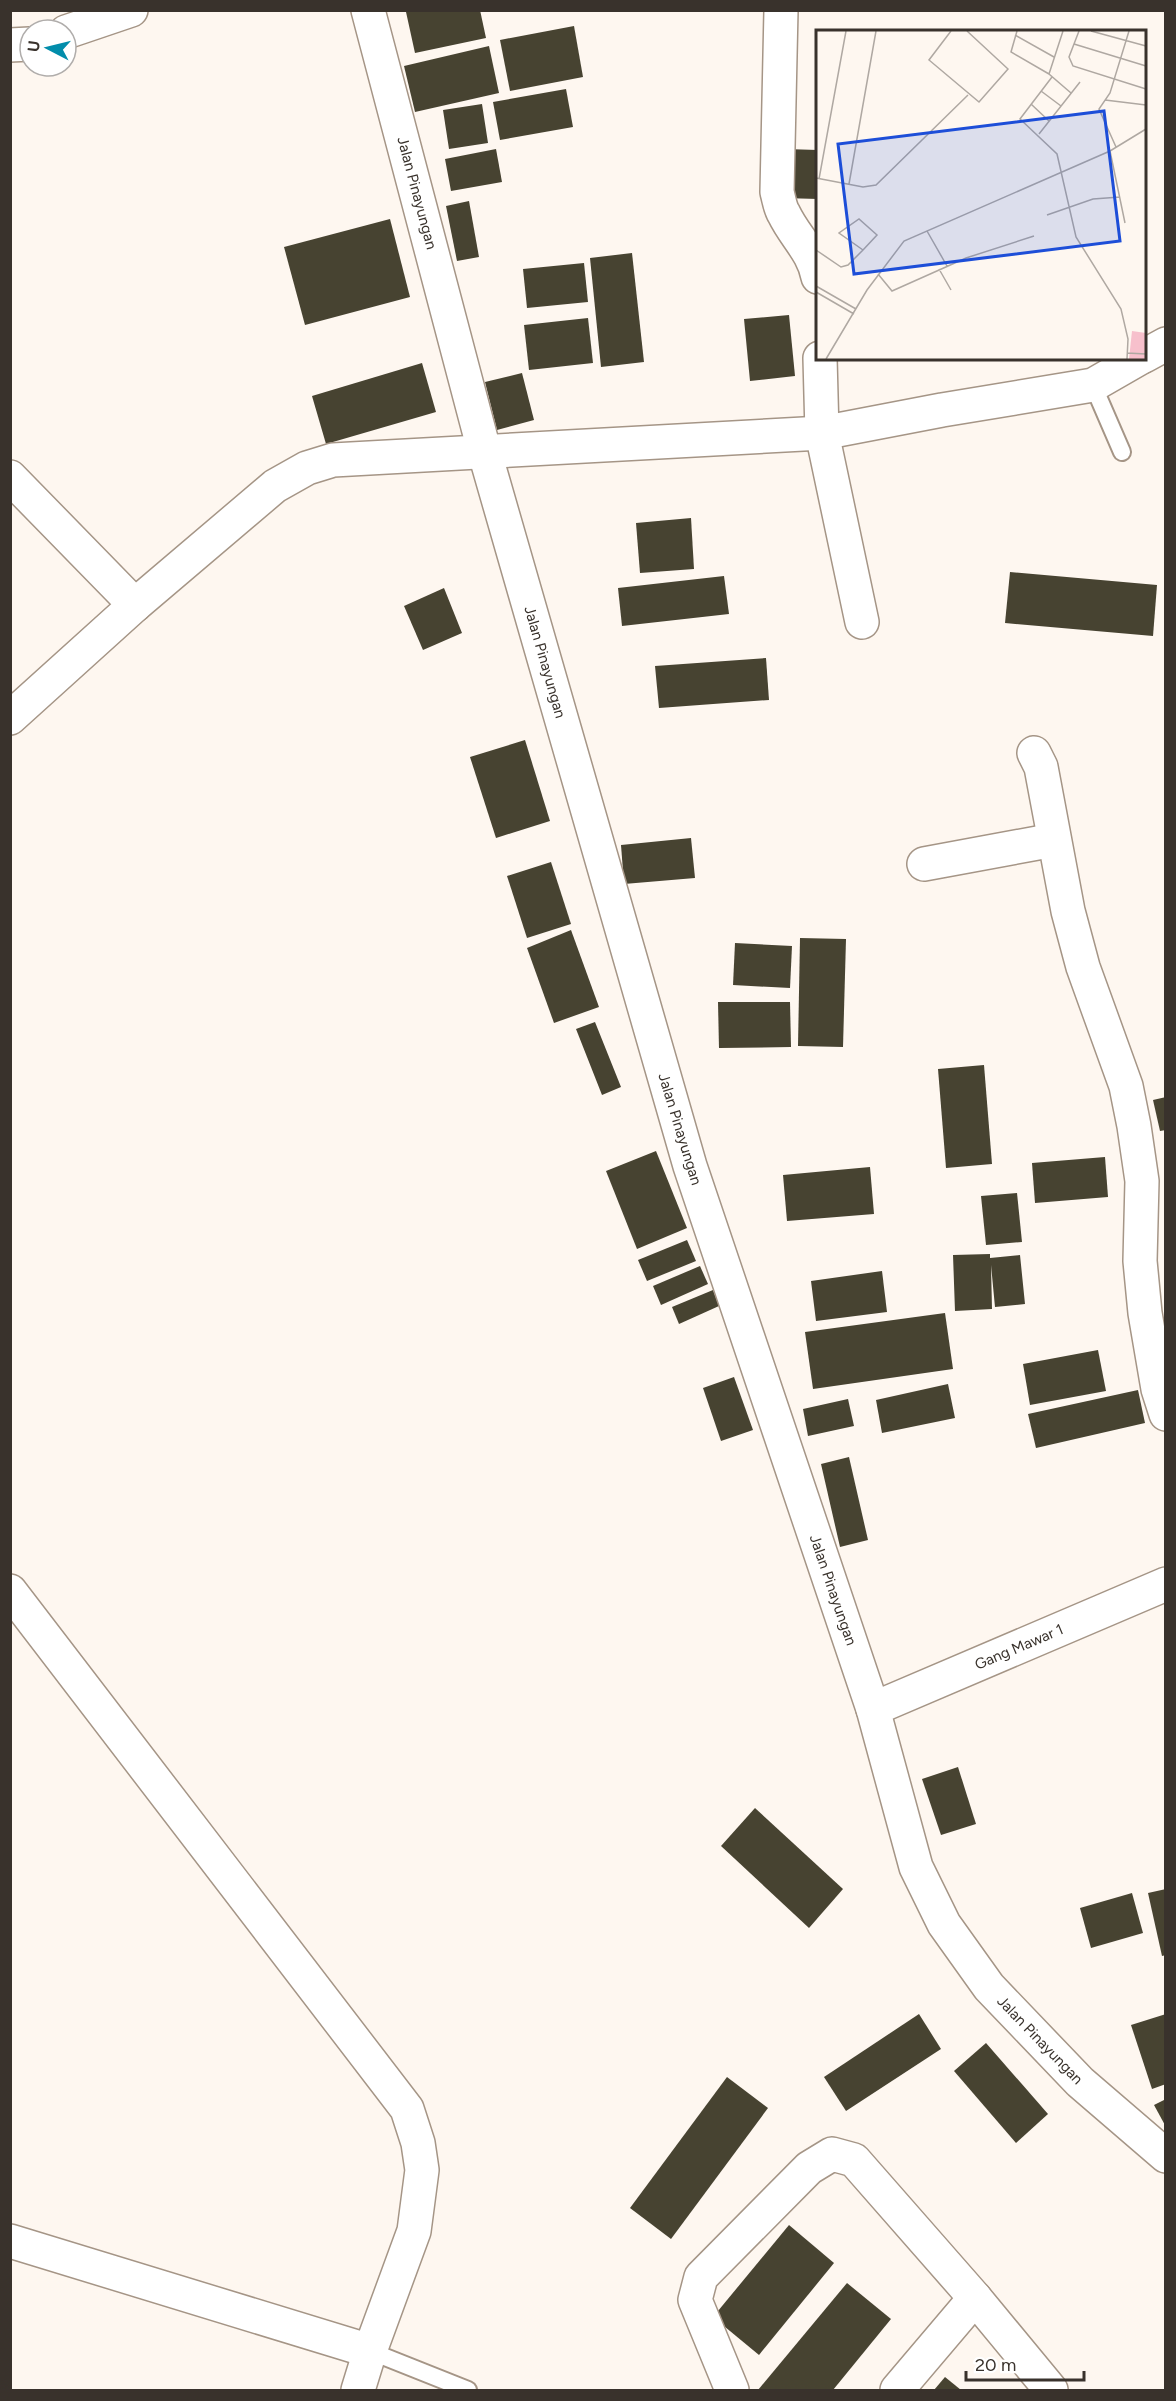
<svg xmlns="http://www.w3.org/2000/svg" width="1176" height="2401" viewBox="0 0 1176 2401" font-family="Figtree,sans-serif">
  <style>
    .building { fill: #474331 }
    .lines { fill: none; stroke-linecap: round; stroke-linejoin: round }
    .lane-casing { stroke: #a59586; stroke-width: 20 }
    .street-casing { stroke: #a59586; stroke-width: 36 }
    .secondary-casing { stroke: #a59586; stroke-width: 36 }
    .lane { stroke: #fff; stroke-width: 16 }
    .street { stroke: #fff; stroke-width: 33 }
    .secondary { stroke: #fff; stroke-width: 33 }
    .labels { text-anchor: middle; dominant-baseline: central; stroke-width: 6; stroke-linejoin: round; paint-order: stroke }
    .street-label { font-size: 15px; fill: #39322c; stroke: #fff }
    .inset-road { fill: none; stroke: #afa8a2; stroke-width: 1.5 }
    .view { fill: #1d4ed8; fill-opacity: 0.15; stroke: #1d4ed8; stroke-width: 3 }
    .inset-edge { fill: none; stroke: #39322c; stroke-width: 3 }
  </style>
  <rect width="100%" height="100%" fill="#fef7f0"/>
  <g class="building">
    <polygon points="415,10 480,10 486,38 415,53 406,12"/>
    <polygon points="574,26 583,77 510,91 500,40"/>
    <polygon points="489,46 499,93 415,112 404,66"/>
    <polygon points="566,89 573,127 500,140 493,102"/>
    <polygon points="482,104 488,143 449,149 443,110"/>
    <polygon points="496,149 502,182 451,191 445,159"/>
    <polygon points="785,149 818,150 818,199 783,198"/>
    <polygon points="469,201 479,257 457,261 446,206"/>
    <polygon points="390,219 410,297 305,325 284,247"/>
    <polygon points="632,253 644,362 601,367 590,258"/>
    <polygon points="584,263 588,302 527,308 523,269"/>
    <polygon points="789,315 795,376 750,381 744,319"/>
    <polygon points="588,318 593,363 529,370 524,325"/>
    <polygon points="422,363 436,412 326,444 312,396"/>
    <polygon points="522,373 534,420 497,430 485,382"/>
    <polygon points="691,518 694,569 640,573 636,523"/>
    <polygon points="1010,572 1157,585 1153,636 1005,623"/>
    <polygon points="724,576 729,614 622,626 618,588"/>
    <polygon points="444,588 462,633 423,650 404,606"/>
    <polygon points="766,658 769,700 659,708 655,666"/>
    <polygon points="525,740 550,821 496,838 470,757"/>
    <polygon points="691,838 695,878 624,884 621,845"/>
    <polygon points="551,862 571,924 527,938 507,876"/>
    <polygon points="571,930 599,1007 554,1023 527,948"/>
    <polygon points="800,938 846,939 843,1047 798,1046"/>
    <polygon points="735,943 792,946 790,988 733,985"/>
    <polygon points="718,1002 790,1002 791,1047 719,1048"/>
    <polygon points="595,1022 621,1087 602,1095 576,1029"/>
    <polygon points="984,1065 992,1164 946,1168 938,1069"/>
    <polygon points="1166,1097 1166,1130 1160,1131 1153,1100"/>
    <polygon points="656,1151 687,1228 637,1249 606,1171"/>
    <polygon points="1105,1157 1108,1197 1035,1203 1032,1163"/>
    <polygon points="870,1167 874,1214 787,1221 783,1175"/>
    <polygon points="1017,1193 1022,1242 986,1245 981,1196"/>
    <polygon points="687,1240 696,1261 647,1281 638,1260"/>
    <polygon points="990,1254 990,1258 1020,1255 1025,1304 995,1307 991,1265 992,1309 955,1311 953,1255"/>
    <polygon points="700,1266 708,1284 661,1305 653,1286"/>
    <polygon points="882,1271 887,1312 816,1321 811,1281"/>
    <polygon points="713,1290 719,1306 679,1324 672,1307"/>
    <polygon points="945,1313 953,1369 813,1389 805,1332"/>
    <polygon points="1098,1350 1106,1391 1030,1405 1023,1364"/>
    <polygon points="734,1377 753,1430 721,1441 703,1388"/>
    <polygon points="948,1384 955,1418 882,1433 876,1400"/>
    <polygon points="1138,1390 1145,1423 1036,1448 1028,1414"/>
    <polygon points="848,1399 854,1426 808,1436 803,1409"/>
    <polygon points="849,1457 868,1540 840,1547 821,1464"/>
    <polygon points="958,1767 976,1824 941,1835 922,1779"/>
    <polygon points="755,1808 843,1889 809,1928 721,1846"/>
    <polygon points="1166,1889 1166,1955 1162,1956 1148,1893"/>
    <polygon points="1132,1893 1143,1933 1091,1948 1080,1908"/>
    <polygon points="919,2014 941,2049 846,2111 824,2077"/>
    <polygon points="1166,2014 1166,2084 1152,2089 1131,2025"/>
    <polygon points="986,2043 1048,2114 1016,2143 954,2071"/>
    <polygon points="727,2077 768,2108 671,2239 630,2208"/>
    <polygon points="1166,2099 1166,2127 1154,2105"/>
    <polygon points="789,2225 834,2263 759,2355 713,2317"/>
    <polygon points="847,2283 891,2319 833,2390 758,2390"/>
    <polygon points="945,2377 961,2390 934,2390"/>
  </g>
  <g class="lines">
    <g class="lane-casing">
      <g id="lane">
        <polyline points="1093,385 1122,452"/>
        <polyline points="370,2351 468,2390"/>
      </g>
    </g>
    <g class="street-casing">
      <g id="street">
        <path d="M781,10L777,192C779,199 780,208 784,214C795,237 813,251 818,277"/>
        <polyline points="66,32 131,10"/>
        <polyline points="10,45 30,44"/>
        <polyline points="1144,356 1166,344"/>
        <polyline points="820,358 822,433 862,622"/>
        <polyline points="10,477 135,605"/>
        <polyline points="10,718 135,605 275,486 307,468 333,460 822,433 942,410 1093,385 1140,358"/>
        <polyline points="1034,753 1041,767 1068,911 1083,967 1126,1086 1134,1126 1142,1181 1140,1261 1145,1313 1158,1389 1166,1414"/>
        <polyline points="924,864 1054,840"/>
        <polyline points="10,1591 407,2109 418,2143 422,2170 414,2231 370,2351 358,2390"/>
        <polyline points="873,1709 1166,1584"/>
        <polyline points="10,2241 370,2351"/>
        <polyline points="732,2390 695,2300 701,2277 809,2168 832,2154 854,2160 975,2298 1051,2390"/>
        <polyline points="897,2390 975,2298"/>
      </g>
    </g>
    <g class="secondary-casing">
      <polyline id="secondary" points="368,10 484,450 690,1166 873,1709 916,1867 944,1924 989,1987 1080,2082 1166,2156"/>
    </g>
    <use href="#lane" class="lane"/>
    <use href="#street" class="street"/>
    <use href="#secondary" class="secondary"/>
  </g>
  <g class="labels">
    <g class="street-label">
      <text transform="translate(417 193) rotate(75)">Jalan Pinayungan</text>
      <text transform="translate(545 662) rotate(74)">Jalan Pinayungan</text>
      <text transform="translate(680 1129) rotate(73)">Jalan Pinayungan</text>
      <text transform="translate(833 1590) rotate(71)">Jalan Pinayungan</text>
      <text transform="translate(1019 1647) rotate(-23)">Gang Mawar 1</text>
      <text transform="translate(1040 2040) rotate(46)">Jalan Pinayungan</text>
    </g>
  </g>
  <g transform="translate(816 30)">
    <rect width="330" height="330" fill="#fef7f0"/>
    <path d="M316,301L330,303V329H313Z" fill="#f7c0cc"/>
    <path class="inset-road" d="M135,1L113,30L163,72L192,39L151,1M201,1L195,22L233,44M247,1L233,44L255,63M263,1L253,27L257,36L330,59M275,1L330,16M199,5L238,27M258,14L330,36M236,47L204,89L241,124L260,207L305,279L312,309L311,329M225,61L245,76M289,70L330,75M215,74L233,91M223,104L264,52M300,117L283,79L294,63L313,1M294,121L309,193M0,148L47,157L60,155L152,65M3,149L30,1M33,154L60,1M231,185L277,169L304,167M111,201L131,236M0,220L25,237L32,235L47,220L61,205L43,189L23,203L47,220M123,239L135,260M62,244L76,261L150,228L218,206M0,256L40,279M0,262L38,284M311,323L330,324M10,329L51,260L88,211L294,121L330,99"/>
    <path class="view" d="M288,81L304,211L38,244L22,114Z"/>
    <rect width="330" height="330" class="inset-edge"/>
  </g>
  <rect width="1176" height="2401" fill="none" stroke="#39322c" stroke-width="24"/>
  <g transform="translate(48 48) rotate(277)"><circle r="28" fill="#ffffff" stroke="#b0adab" stroke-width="1.5"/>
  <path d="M0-4.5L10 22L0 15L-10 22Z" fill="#028dab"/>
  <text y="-9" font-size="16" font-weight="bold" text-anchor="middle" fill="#39322c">U</text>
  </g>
  <path d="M966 2371v9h118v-9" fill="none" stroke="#39322c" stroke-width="3"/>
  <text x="975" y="2371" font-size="18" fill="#39322c" stroke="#ffffff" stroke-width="4.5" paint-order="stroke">20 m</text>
</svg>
